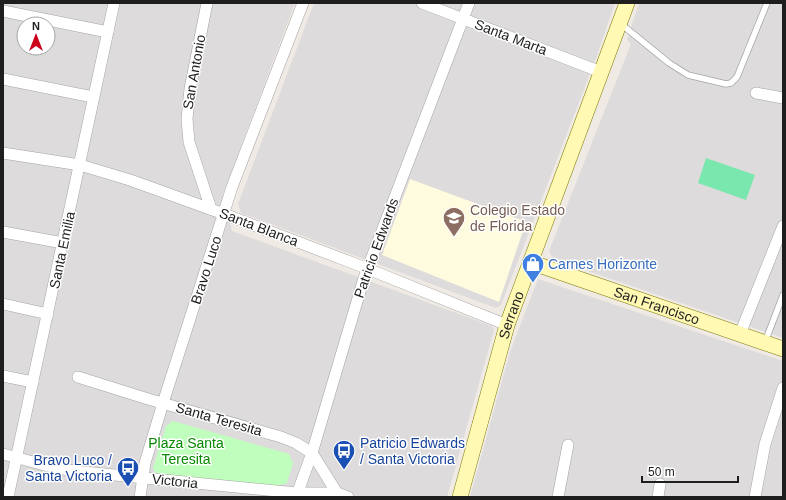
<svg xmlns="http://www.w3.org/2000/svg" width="786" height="500" viewBox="0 0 786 500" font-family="Arial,sans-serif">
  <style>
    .residential { fill: #dddbdb; fill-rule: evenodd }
    .education { fill: #fffbde }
    .park { fill: #bffebc }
    .pitch { fill: #7ae7af }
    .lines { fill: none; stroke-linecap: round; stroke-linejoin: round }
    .lane-casing { stroke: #a5a5a5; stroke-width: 7 }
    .street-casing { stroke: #a5a5a5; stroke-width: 12 }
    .secondary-casing { stroke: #7b7900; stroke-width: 16 }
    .lane { stroke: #fff; stroke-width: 5.5 }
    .street { stroke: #fff; stroke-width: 11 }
    .secondary { stroke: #fff9b3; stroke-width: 15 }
    .labels { text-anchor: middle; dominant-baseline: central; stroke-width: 3; stroke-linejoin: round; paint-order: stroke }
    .street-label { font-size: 14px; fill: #1e1e1e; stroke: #fff }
    .education-label { font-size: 14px; fill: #785e54; stroke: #fff; text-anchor: start }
    .shop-label { font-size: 14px; fill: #366cbe; stroke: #fff; text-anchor: start }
    .park-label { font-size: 14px; fill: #078801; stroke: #fff }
    .transit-label { font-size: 14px; fill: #164399; stroke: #fff; text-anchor: start }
  </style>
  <rect width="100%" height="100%" fill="#f0eae4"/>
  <g class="residential">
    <path d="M3,3H295L223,194L232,231L492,326L494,330L447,497H3ZM24,24H48V48H24Z"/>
    <polygon points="314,3 615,3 596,58 501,305 496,308 241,213 238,204"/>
    <polygon points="639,3 783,3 783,338 553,259 549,251 631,44 627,40"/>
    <polygon points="538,279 783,361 783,497 470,497 510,352"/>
  </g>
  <polygon class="education" points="410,179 526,222 499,302 382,255"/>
  <polygon class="park" points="173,421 289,454 293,463 287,483 277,486 156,473 153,468 166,426"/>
  <polygon class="pitch" points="706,158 755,175 746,200 698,183"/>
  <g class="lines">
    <g class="lane-casing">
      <g id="lane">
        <polyline points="621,24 669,63 688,75 726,84 731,83 737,77 767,3"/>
        <polyline points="765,342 783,295"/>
      </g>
    </g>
    <g class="street-casing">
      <g id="street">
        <polyline points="207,3 190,89 187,119 189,142 211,209"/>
        <polyline points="422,3 601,72"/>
        <polyline points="3,11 108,32"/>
        <polyline points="3,79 93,97"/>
        <polyline points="756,93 783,98"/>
        <polyline points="3,153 80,165 130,180 224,214 353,263 507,325"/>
        <polyline points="3,232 63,243"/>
        <polyline points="3,304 48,314"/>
        <polyline points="740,334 783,226"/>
        <polyline points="3,376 33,382"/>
        <polyline points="78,377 148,399 281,437 296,443 312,453 337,493"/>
        <polyline points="3,454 52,467 74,471 297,493 337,493 348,497"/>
        <polyline points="8,497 114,3"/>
        <polyline points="140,497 145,463 163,403 232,187 303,3"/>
        <polyline points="296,497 312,453 364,278 469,3"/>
        <polyline points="558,497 568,445"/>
        <polyline points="658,497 660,484"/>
        <polyline points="755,497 765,444 783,388"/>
      </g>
    </g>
    <g class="secondary-casing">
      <g id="secondary">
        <path id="s1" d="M530,262L783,349"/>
        <path id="s2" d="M460,497L507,325L627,3"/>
      </g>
    </g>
    <use href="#lane" class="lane"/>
    <use href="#street" class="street"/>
    <use href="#secondary" class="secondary"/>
  </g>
  <defs>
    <g id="school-pin" transform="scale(1.15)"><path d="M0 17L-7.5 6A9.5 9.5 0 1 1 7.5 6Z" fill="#8d6e63" stroke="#fff"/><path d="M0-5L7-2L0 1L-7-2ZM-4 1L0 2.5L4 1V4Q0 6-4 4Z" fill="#fff"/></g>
    <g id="shop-pin" transform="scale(1.15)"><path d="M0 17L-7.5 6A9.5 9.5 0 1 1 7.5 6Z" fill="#3f7fe0" stroke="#fff"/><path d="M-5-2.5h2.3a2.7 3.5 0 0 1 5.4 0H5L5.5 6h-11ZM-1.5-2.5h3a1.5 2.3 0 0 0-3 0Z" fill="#fff"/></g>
    <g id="bus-pin" transform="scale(1.15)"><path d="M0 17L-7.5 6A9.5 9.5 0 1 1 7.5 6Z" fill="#1a4fb4" stroke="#fff"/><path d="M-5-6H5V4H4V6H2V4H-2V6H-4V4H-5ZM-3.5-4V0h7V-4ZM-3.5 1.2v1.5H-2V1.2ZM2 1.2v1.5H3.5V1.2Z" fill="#fff"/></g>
  </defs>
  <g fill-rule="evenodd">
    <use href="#school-pin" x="454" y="218"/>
    <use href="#shop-pin" x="533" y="264"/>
    <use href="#bus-pin" x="344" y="451"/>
    <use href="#bus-pin" x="128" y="468"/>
  </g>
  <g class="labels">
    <g class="street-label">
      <text transform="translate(511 37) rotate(21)">Santa Marta</text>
      <text transform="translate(194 72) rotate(-80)">San Antonio</text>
      <text transform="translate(259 227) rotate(21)">Santa Blanca</text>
      <text transform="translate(376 248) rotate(-70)">Patricio Edwards</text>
      <text transform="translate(62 250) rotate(-78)">Santa Emilia</text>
      <text transform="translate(206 270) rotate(-72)">Bravo Luco</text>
      <text stroke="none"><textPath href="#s1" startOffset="134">San Francisco</textPath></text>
      <text stroke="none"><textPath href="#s2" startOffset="189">Serrano</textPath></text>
      <text transform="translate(219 419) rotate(16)">Santa Teresita</text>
      <text transform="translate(175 481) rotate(6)">Victoria</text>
    </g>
    <g class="education-label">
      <text x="470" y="210">Colegio Estado<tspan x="470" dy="16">de Florida</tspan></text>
    </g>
    <g class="shop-label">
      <text x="548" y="264">Carnes Horizonte</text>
    </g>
    <g class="park-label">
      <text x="186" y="443">Plaza Santa<tspan x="186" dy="16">Teresita</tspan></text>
    </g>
    <g class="transit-label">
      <text x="360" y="443">Patricio Edwards<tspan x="360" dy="16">/ Santa Victoria</tspan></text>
      <text x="112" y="460" text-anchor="end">Bravo Luco /<tspan x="112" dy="16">Santa Victoria</tspan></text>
    </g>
  </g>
  <rect width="786" height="500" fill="none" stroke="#1e1e1e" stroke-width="8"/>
  <g transform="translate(36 36)"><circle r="19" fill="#ffffff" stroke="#a5a5a5"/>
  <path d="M0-3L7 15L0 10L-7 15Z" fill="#cd001a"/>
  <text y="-6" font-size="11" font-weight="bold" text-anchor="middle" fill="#1e1e1e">N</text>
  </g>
  <path d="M642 476v6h96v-6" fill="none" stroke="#1e1e1e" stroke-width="2"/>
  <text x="648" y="476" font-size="12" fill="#1e1e1e" stroke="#ffffff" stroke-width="3" paint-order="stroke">50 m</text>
</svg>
